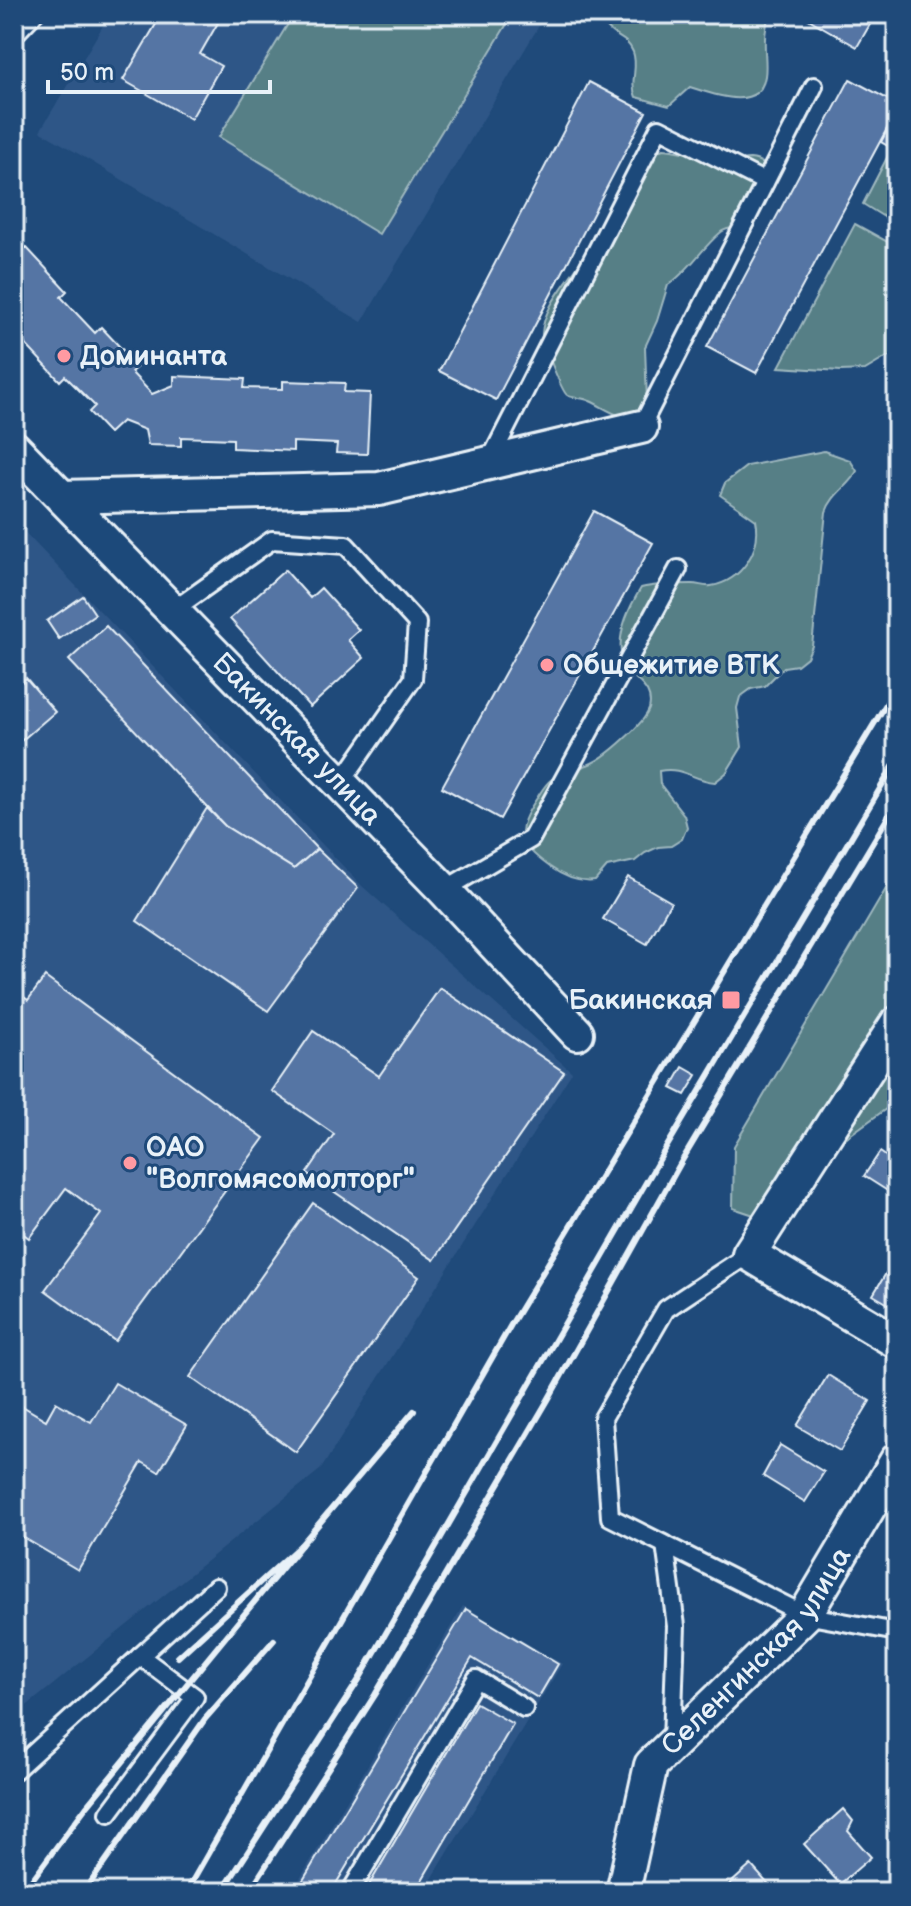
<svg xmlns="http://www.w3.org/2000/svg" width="911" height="1906" viewBox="0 0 911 1906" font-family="'Balsamiq Sans',sans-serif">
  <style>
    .built { fill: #2f5787 }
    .green { fill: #567f86; stroke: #9fb8bf; stroke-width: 2 }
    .building { fill: #5474a4; stroke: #e8f1f8; stroke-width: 2 }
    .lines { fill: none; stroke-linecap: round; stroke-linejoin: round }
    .lane-casing { stroke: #e8f1f8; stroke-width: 22 }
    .street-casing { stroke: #e8f1f8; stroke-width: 38 }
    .lane { stroke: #1f4a7a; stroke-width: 16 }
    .street { stroke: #1f4a7a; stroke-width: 32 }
    .rail { stroke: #e8f1f8; stroke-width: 6 }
    .poi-dot { fill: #ff9aa2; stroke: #1f4a7a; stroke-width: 3 }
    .labels { text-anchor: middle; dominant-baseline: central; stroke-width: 6; stroke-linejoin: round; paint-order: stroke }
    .poi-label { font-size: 28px; font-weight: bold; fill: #e8f1f8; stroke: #1f4a7a; text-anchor: start }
    .street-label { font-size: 28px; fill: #e8f1f8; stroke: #1f4a7a }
  </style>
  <rect width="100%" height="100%" fill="#1f4a7a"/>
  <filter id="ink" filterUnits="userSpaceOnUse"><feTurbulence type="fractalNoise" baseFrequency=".0125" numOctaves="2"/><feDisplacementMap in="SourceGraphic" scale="16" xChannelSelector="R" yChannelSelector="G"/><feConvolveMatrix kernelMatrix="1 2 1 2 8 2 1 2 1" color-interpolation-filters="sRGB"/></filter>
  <g filter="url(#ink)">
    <g class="built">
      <polygon points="110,14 546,14 362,322 40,131"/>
      <polygon points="14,521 362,886 572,1072 321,1469 14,1716"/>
      <polygon points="463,1606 562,1664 424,1892 292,1892"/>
    </g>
    <g class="green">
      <polygon points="294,14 513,14 379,234 219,137"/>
      <path d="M599,14H768C768,22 765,30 765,39C764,51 767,64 765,76C760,113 712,94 690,87L669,106L636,97C629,81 639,68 633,52C625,33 609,40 599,14Z"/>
      <polygon points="892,148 897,151 897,225 863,204"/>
      <path d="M664,149C685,151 705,158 726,161C734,162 742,159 750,159C773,161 776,186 764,201C759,209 746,223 737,227C731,229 725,228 720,233C701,249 689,271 668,285L657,321L645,347L647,401L635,416C617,419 606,408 590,401C583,397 573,399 567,395C562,392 542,341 542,334C543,305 572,278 585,254C600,226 632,155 664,149Z"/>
      <polygon points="855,224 897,247 897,351 865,370 841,371 779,367"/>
      <path d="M824,451L850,460L857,471C848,487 832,494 826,512L812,646L807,657L797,665L784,667L765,686L751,689L740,697L737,708L742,747L726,773L715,782C692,780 683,766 659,771L660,784L684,815L687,827L682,839L671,846L658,847L645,853L635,861L607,867L595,881C579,883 564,877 550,867C517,843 514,832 537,798C541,792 545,784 552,779C563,770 579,769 592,763C607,756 644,724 649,709C655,687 631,680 624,663C614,639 628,609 641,588C657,584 676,584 692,584C699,584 704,587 711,586C742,581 762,549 756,520L720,495L725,483L747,466Z"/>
      <polygon points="897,875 897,1101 826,1152 760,1217 733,1208 734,1146 890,882"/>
    </g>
    <g class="building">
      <polygon points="162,14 223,14 200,54 221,66 191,119 123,80"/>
      <polygon points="800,14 876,14 857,47"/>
      <polygon points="850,79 897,104 897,110 756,373 707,347"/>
      <polygon points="589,82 646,112 496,400 439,371"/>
      <polygon points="897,112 897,151 881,142"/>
      <polygon points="897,169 897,190 888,185"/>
      <polygon points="14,247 20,253 26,247 67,291 61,297 95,333 101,327 138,366 131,372 152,394 174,385 174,376 245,379 244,388 283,389 283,381 345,383 344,392 370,393 367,454 336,453 337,444 293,442 293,451 233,448 233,439 181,437 181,446 148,445 145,430 122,421 109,433 89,412 95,406 65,376 60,381 14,332 20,326 14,320"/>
      <polygon points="594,511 653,543 500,819 442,787"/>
      <polygon points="285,570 310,598 321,588 359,630 348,640 364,658 310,707 230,619"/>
      <polygon points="83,596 95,614 59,639 47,621"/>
      <polygon points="106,626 317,849 294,869 225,826 69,660"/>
      <polygon points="26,678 55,712 14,747 14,689"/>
      <polygon points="207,808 225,826 294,869 317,849 358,888 268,1011 137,921"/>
      <polygon points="628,877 671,902 647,944 603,919"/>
      <polygon points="45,977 264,1138 115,1341 45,1290 101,1214 66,1188 29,1238 14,1227 14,990 28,1000"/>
      <polygon points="440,988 564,1072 434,1260 307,1173 334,1134 272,1091 313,1031 379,1076"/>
      <polygon points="683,1067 697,1075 685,1095 671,1088"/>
      <polygon points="880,1152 897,1164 897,1197 864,1176"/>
      <polygon points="313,1203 419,1277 296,1452 190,1377"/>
      <polygon points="891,1265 897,1269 897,1309 873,1295"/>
      <polygon points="828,1375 870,1401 840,1451 797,1426"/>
      <polygon points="115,1383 187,1425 159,1472 142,1462 78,1570 14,1532 14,1412 19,1404 46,1420 56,1402 91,1422"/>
      <polygon points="780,1445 824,1472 805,1502 763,1476"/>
      <polygon points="466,1609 558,1664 538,1698 472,1658 331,1892 296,1892"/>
      <polygon points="476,1703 513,1724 415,1892 365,1892"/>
      <polygon points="843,1809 853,1821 848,1831 871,1857 840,1884 804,1844"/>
      <polygon points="751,1865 775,1892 723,1892 722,1891"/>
    </g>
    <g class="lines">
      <g class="lane-casing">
        <g id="lane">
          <polyline points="14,35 34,14"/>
          <polyline points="641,427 814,86"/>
          <polyline points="489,462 659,128 765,182"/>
          <polyline points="172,611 272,540 346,545 417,623 413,679 340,784"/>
          <polyline points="444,890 531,839 678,569"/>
          <polyline points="749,1254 666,1309 603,1418 610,1517 805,1615 897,1632"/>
          <polyline points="665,1544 676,1626 672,1742"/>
          <polyline points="14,1771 216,1587"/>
          <polyline points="109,1813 195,1697 140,1656"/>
          <polyline points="350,1892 476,1679 524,1708"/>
        </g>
      </g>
      <g class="street-casing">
        <g id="street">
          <path id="s1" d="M14,448L444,890L577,1033"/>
          <polyline points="62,497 379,489 641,427"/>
          <polyline points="897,1023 749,1254 897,1342"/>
          <path id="s2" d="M623,1892L651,1765L805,1615L897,1460"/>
        </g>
      </g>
      <use href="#lane" class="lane"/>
      <use href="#street" class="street"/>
      <g class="rail">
        <polyline points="301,1545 414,1411"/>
        <polyline points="23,1892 86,1807 301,1545 178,1657"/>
        <polyline points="84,1892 205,1719 274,1640"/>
        <polyline points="186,1892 512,1323 897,686"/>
        <polyline points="222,1892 360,1678 663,1153 897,760"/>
        <polyline points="249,1892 375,1695 548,1400 680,1164 897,802"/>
      </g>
    </g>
  </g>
  <g class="poi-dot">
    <circle cx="64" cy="356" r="8"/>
    <circle cx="547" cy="665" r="8"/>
    <rect x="721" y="990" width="20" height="20" rx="4"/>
    <circle cx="130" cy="1163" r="8"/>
  </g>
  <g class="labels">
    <g class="poi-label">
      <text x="80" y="356">Доминанта</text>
      <text x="563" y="665">Общежитие ВТК</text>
      <text x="713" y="1000" text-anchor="end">Бакинская</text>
      <text x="146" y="1147">ОАО<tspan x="146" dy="32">"Волгомясомолторг"</tspan></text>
    </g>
    <g class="street-label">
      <text stroke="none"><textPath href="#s1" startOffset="406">Бакинская улица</textPath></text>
      <text stroke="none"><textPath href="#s2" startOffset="286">Селенгинская улица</textPath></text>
    </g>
  </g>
  <rect width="911" height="1906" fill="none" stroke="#1f4a7a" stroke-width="48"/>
  <rect x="24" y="24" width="863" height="1858" fill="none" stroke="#e8f1f8" stroke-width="3" filter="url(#ink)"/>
  <path d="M48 80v12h222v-12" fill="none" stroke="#e8f1f8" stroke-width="4"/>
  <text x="60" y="80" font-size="24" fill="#e8f1f8" stroke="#1f4a7a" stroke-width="6" paint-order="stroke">50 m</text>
</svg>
